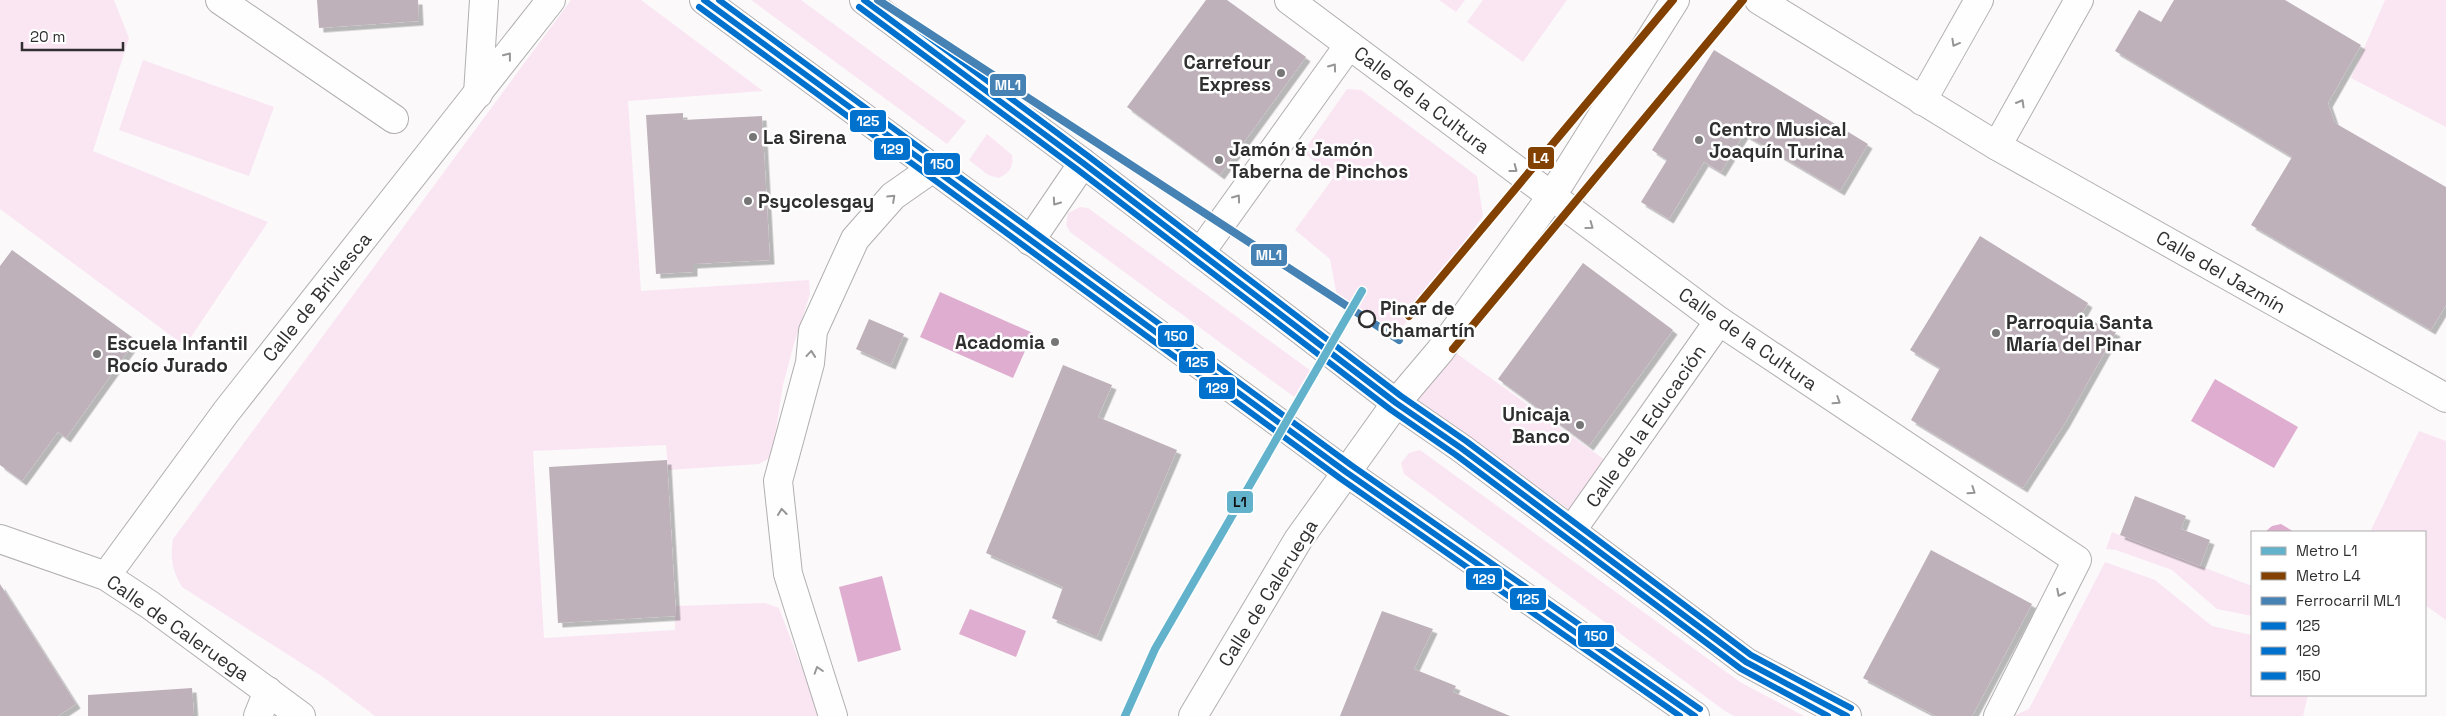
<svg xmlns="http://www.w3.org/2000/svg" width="2446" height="716" viewBox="0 0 2446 716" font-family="'Space Grotesk',sans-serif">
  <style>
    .green { fill: #fae6f3 }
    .water { fill: #deadcf }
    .building { fill: #beb1ba; filter: url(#shadow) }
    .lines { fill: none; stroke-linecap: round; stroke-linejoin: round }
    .minor-casing { stroke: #b1afb0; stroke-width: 30 }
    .primary-casing { stroke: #b1afb0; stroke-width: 30 }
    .minor { stroke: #fefefe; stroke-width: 28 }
    .primary { stroke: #fefefe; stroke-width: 28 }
    .bus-1-casing { stroke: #fff; stroke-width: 10 }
    .bus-2-casing { stroke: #fff; stroke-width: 10 }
    .bus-3-casing { stroke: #fff; stroke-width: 10 }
    .bus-1 { stroke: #0072ce; stroke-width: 6 }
    .bus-2 { stroke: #0072ce; stroke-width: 6 }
    .bus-3 { stroke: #0072ce; stroke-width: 6 }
    .rail-1-casing { stroke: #fff; stroke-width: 11 }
    .rail-1 { stroke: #4682b4; stroke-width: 8 }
    .metro-1-casing { stroke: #fff; stroke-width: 11 }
    .metro-2-casing { stroke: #fff; stroke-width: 11 }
    .metro-1 { stroke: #62b2cc; stroke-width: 8 }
    .metro-2 { stroke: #824100; stroke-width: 8 }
    .oneway { stroke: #979697 }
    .poi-dot { fill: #777677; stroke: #fff; stroke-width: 2 }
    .stop-dot { fill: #fff; stroke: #302f30; stroke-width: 2.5 }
    .labels { text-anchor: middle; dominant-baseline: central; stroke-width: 5; stroke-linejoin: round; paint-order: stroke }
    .poi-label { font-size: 19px; font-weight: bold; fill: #302f30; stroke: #fff; text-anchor: start }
    .street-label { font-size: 19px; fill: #302f30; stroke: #fff }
    .stop-label { font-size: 19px; font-weight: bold; fill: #302f30; stroke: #fff; text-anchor: start }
    .line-badge { stroke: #fff; stroke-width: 2 }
    .badge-label { font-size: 14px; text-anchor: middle; font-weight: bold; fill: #fff }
    .pale-badge-label { font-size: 14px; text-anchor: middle; font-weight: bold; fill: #111 }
  </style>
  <defs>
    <filter id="shadow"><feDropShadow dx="4.5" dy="4.5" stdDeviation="0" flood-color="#0004"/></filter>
  </defs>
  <rect width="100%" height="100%" fill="#fbf9fa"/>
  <g class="green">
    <polygon points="0,0 114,0 129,38 93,151 268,222 185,346 0,209"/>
    <path d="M571,0H641L763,91L628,101L641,291L809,280L810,294L794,344L783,385L773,448L768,459L759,464L668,470L666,445L533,451L544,638L675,630V606L765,603L779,608L820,716H375L323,677L182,587C172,570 170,558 173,539Z"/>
    <polygon points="751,0 801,0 966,121 947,144"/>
    <polygon points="1439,0 1465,0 1456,12"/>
    <polygon points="1483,0 1567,0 1523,62 1467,22"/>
    <polygon points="2385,0 2446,0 2446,127 2351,78"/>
    <polygon points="143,60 274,107 249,176 119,130"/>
    <polygon points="1347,89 1361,90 1477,176 1483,216 1394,339 1338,302 1330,259 1295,230 1334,177 1303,152"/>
    <path d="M987,134L1012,155C1014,167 1009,173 999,178L988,175L969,160Z"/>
    <polygon points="1080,207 1088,208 1318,376 1301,402 1070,232 1066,225 1068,213"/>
    <polygon points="1453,351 1605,460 1571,511 1416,400"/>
    <polygon points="2419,431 2446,441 2446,620 2425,605 2425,532 2370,532"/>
    <polygon points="1420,450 1740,682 1804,716 1734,716 1725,711 1404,474 1401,463 1409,453"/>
    <polygon points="2112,532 2252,586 2252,616 2217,609 2172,570 2116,550 2106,549"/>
    <polygon points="2105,562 2155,580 2212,626 2252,635 2252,695 2308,695 2303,716 2013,716 2029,709"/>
  </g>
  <g class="water">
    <polygon points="940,292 1033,333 1013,378 920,337"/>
    <polygon points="2215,379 2298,427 2274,468 2191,421"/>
    <polygon points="2281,524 2294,532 2265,532 2272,526"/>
    <polygon points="882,576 901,650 858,662 839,587"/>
    <polygon points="970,609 1026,631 1016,657 959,634"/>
  </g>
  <g class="building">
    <polygon points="317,0 418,0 419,21 319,28"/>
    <polygon points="1206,0 1227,0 1306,57 1220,175 1127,107"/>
    <polygon points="2174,0 2285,0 2361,45 2328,103 2335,123 2446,187 2446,305 2431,330 2251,225 2292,157 2115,51 2139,10 2161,22"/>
    <polygon points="1714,50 1868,144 1840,191 1744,134 1721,172 1704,162 1669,219 1641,202 1667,160 1652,150"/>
    <polygon points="683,113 683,120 762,116 770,260 693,264 693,272 656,274 646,115"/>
    <polygon points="1980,236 2088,303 2081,316 2116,332 2065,423 2023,488 1911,420 1940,368 1910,350"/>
    <polygon points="12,250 136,340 66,438 58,432 22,481 0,465 0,266"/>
    <polygon points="1583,263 1673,330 1589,446 1498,379"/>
    <polygon points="869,319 904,334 891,365 856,349"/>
    <polygon points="1063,365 1112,385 1098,417 1177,450 1097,637 1052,618 1063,587 986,553"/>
    <polygon points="667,460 676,616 558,623 549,467"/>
    <polygon points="2135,496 2186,516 2181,529 2210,540 2200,566 2120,535"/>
    <polygon points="1931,550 2032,604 1972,716 1936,716 1863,678"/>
    <polygon points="0,584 76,704 58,716 0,716"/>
    <polygon points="1382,611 1433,629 1414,669 1456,686 1453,692 1510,716 1340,716"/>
    <polygon points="192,688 194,716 88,716 88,695"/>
  </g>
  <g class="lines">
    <g class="minor-casing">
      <g id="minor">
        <polyline points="220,0 394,119"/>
        <polyline points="1289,0 1719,321 2077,560 1998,716"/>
        <polyline points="1759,0 1997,146 2446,398"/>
        <polyline points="478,94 484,0"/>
        <polyline points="1922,101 1979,0"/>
        <polyline points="1997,146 2079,0"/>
        <polyline points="1030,241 1083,163"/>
        <polyline points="1200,253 1349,45"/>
        <polyline points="1572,530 1719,321"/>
        <polyline points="0,539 106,576 150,605 301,716"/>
        <polyline points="106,576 226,412 551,0"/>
        <polyline points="258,716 268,691"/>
        <polyline points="833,716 788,574 778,481 810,363 813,331 855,239 893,196 933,168"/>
        <polyline points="1193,716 1298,540 1396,403 1440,351 1551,197 1675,0"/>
      </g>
    </g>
    <g class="primary-casing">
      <g id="primary">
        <polyline points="704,0 1346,472 1695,716"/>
        <polyline points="864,0 1083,163 1396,403 1461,448 1746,662 1847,716"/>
      </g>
    </g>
    <use href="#minor" class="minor"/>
    <use href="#primary" class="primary"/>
    <g class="bus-1-casing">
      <g id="bus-1">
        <polyline points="704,0 1346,472 1695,716"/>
        <polyline points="864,0 1083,163 1396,403 1461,448 1746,662 1847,716"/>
      </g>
    </g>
    <g class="bus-2-casing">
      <g id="bus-2">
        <polyline points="699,7 1341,479 1680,716"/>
        <polyline points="859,7 1078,170 1391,410 1456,455 1741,669 1828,716"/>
      </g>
    </g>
    <g class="bus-3-casing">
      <g id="bus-3">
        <polyline points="719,0 1351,465 1700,709"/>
        <polyline points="879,0 1088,156 1401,396 1466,441 1751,655 1851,708"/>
      </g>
    </g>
    <use href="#bus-1" class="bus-1"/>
    <use href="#bus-2" class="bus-2"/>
    <use href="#bus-3" class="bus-3"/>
    <g class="rail-1-casing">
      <polyline id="rail-1" points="878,0 1399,340"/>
    </g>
    <use href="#rail-1" class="rail-1"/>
    <g class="metro-1-casing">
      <polyline id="metro-1" points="1125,716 1155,649 1362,291"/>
    </g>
    <g class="metro-2-casing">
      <g id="metro-2">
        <polyline points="1409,316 1673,0"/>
        <polyline points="1453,349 1743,0"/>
      </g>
    </g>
    <use href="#metro-1" class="metro-1"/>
    <use href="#metro-2" class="metro-2"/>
  </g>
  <defs><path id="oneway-chevron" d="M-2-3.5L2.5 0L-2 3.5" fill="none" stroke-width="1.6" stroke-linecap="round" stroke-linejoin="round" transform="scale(1.25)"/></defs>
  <g class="oneway">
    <use href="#oneway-chevron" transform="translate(1955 43) rotate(119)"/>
    <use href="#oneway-chevron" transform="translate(508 56) rotate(-52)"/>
    <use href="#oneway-chevron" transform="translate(1333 67) rotate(-54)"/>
    <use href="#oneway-chevron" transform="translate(2021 103) rotate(-60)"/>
    <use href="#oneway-chevron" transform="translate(1514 169) rotate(37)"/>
    <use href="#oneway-chevron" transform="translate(892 198) rotate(-43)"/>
    <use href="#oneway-chevron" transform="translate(1237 198) rotate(-54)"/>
    <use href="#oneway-chevron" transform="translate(1056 202) rotate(125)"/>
    <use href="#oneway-chevron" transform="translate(1590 226) rotate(36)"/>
    <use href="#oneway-chevron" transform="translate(811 354) rotate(-85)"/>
    <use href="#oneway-chevron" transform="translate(1837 401) rotate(33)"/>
    <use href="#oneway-chevron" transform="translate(1972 491) rotate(34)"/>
    <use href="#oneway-chevron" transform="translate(782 512) rotate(-96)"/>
    <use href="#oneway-chevron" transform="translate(2060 593) rotate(117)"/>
    <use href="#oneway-chevron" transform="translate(818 670) rotate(-108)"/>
  </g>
  <g class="poi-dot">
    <circle cx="1281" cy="73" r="5"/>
    <circle cx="753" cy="137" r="5"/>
    <circle cx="1699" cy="140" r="5"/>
    <circle cx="1219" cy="160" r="5"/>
    <circle cx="748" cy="201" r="5"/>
    <circle cx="1996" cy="333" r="5"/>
    <circle cx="1055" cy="342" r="5"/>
    <circle cx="97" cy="354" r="5"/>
    <circle cx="1580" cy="425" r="5"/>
  </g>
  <circle class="stop-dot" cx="1367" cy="319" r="8"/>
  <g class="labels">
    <g class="poi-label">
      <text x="1271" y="62" text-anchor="end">Carrefour<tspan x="1271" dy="22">Express</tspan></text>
      <text x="1709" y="129">Centro Musical<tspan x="1709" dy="22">Joaquín Turina</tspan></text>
      <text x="763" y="137">La Sirena</text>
      <text x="1229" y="149">Jamón &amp; Jamón<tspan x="1229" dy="22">Taberna de Pinchos</tspan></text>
      <text x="758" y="201">Psycolesgay</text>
      <text x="2006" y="322">Parroquia Santa<tspan x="2006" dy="22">María del Pinar</tspan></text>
      <text x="1045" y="342" text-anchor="end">Acadomia</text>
      <text x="107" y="343">Escuela Infantil<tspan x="107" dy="22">Rocío Jurado</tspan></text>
      <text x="1570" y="414" text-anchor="end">Unicaja<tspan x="1570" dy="22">Banco</tspan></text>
    </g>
    <g class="street-label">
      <text transform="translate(1422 100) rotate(37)">Calle de la Cultura</text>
      <text transform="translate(2221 272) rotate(30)">Calle del Jazmín</text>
      <text transform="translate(317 297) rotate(-51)">Calle de Briviesca</text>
      <text transform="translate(1748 339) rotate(35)">Calle de la Cultura</text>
      <text transform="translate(1646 426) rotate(-55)">Calle de la Educación</text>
      <text transform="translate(1268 593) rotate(-58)">Calle de Caleruega</text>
      <text transform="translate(178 628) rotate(35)">Calle de Caleruega</text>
    </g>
    <g class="stop-label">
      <text x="1380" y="308">Pinar de<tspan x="1380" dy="22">Chamartín</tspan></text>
    </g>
  </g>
  <g class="line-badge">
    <rect x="989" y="73" width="38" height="24" rx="5" fill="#4682b4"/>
    <rect x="849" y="109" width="38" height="24" rx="5" fill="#0072ce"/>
    <rect x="873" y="137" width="38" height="24" rx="5" fill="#0072ce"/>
    <rect x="1527" y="146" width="28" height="24" rx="5" fill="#824100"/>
    <rect x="923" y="152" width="38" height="24" rx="5" fill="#0072ce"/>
    <rect x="1250" y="243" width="38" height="24" rx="5" fill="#4682b4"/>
    <rect x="1157" y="324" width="38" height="24" rx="5" fill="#0072ce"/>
    <rect x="1178" y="350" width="38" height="24" rx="5" fill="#0072ce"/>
    <rect x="1198" y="376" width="38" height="24" rx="5" fill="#0072ce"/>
    <rect x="1226" y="490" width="28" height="24" rx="5" fill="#62b2cc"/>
    <rect x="1465" y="567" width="38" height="24" rx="5" fill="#0072ce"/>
    <rect x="1509" y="587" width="38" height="24" rx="5" fill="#0072ce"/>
    <rect x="1577" y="624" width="38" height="24" rx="5" fill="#0072ce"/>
  </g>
  <g class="badge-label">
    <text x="1008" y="90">ML1</text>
    <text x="868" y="126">125</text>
    <text x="892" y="154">129</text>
    <text x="1541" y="163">L4</text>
    <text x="942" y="169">150</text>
    <text x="1269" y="260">ML1</text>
    <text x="1176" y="341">150</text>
    <text x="1197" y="367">125</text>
    <text x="1217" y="393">129</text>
    <text x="1484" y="584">129</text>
    <text x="1528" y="604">125</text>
    <text x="1596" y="641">150</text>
  </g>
  <g class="pale-badge-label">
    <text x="1240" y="507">L1</text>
  </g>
  <rect x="2251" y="531" width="175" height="165" fill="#ffffff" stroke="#acacac"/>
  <rect x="2261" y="547" width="25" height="8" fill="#62b2cc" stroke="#acacac"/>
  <text x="2296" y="556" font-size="15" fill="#302f30">Metro L1</text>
  <rect x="2261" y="572" width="25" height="8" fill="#824100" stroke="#acacac"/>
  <text x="2296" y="581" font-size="15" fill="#302f30">Metro L4</text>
  <rect x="2261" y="597" width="25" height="8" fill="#4682b4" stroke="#acacac"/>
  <text x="2296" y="606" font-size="15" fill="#302f30">Ferrocarril ML1</text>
  <rect x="2261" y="622" width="25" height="8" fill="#0072ce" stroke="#acacac"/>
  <text x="2296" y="631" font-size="15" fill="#302f30">125</text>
  <rect x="2261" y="647" width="25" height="8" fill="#0072ce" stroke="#acacac"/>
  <text x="2296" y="656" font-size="15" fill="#302f30">129</text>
  <rect x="2261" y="672" width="25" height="8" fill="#0072ce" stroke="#acacac"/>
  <text x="2296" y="681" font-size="15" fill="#302f30">150</text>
  <path d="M22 42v8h101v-8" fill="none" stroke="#302f30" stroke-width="2.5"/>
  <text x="30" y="42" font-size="15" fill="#302f30" stroke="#ffffff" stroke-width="4" paint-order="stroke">20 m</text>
</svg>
